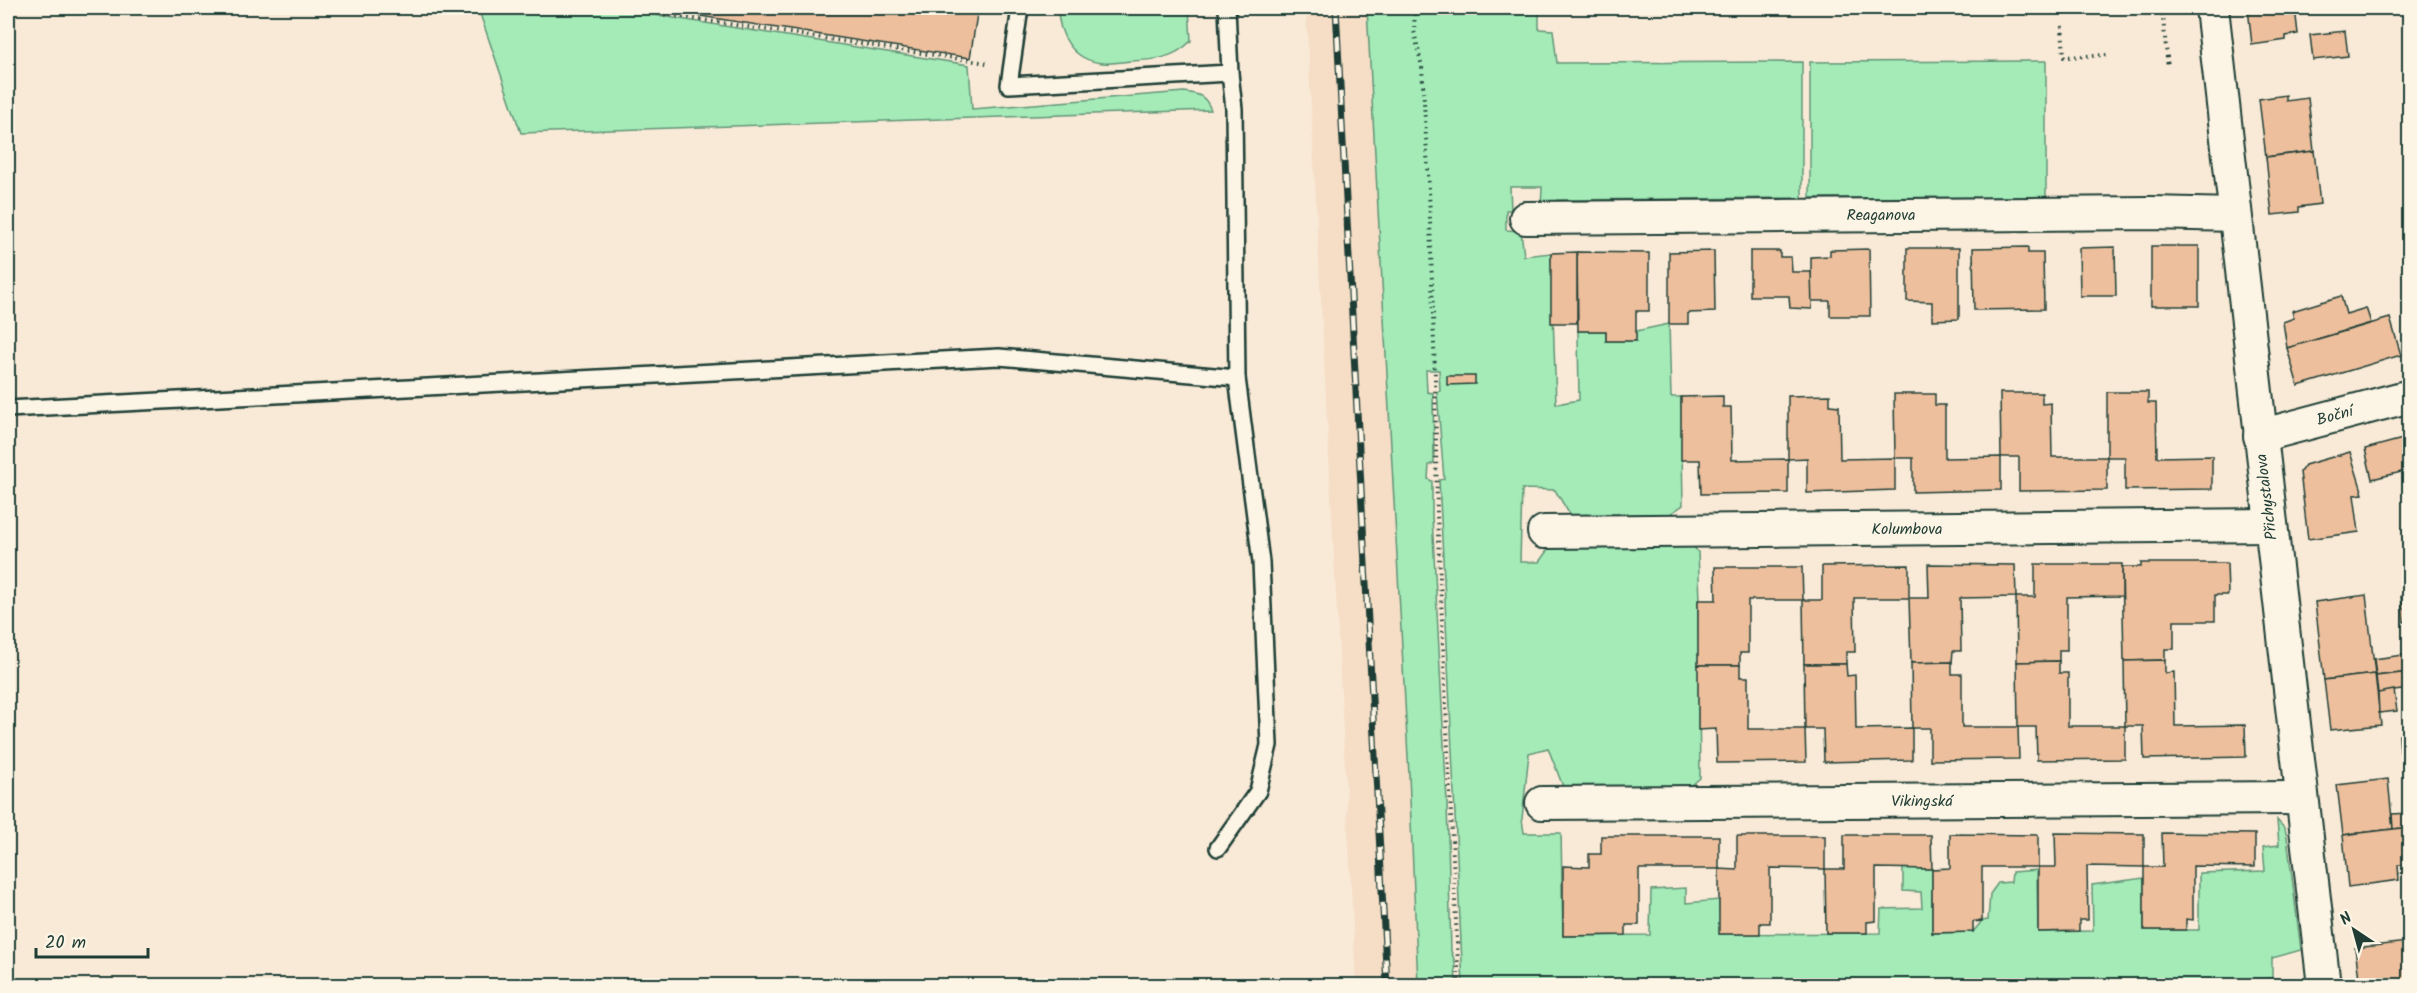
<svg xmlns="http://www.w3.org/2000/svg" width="2417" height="993" viewBox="0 0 2417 993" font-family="Kalam,sans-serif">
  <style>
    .built { fill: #f5ddc6 }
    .green { fill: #a4ebb8; stroke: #629476; stroke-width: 1.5 }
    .building { fill: #edbf9d; stroke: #1f3d34; stroke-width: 1.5 }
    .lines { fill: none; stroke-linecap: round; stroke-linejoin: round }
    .service-casing { stroke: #1f3d34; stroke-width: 20 }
    .minor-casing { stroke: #1f3d34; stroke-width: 36 }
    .path { stroke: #1f3d34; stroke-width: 4; stroke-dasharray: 1.5 4.5; stroke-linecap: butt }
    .service { stroke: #fcf5e5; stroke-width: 15 }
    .minor { stroke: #fcf5e5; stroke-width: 32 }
    .rail-casing { stroke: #1f3d34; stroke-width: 7 }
    .rail { stroke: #fcf5e5; stroke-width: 4.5; stroke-dasharray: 14; stroke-linecap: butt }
    .labels { text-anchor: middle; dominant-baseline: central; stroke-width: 4.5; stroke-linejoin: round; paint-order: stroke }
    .street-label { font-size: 16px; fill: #1f3d34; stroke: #fcf5e5 }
  </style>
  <rect width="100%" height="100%" fill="#f9ead7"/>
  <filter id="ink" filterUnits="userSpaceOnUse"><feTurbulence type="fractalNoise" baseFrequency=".0167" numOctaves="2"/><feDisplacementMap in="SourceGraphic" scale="12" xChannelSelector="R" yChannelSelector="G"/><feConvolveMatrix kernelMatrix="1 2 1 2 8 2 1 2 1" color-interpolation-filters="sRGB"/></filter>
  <g filter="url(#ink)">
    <polygon class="built" points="1306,8 1367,8 1409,775 1418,985 1356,985"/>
    <g class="green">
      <path d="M478,8H601L630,11L969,65L972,109L1184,92C1199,94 1205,95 1211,110L521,133Z"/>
      <path d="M1058,8H1189L1191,41C1173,59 1155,60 1131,61C1122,62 1112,64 1103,63C1073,61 1058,35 1058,8Z"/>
      <polygon points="1367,8 1539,8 1539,29 1553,30 1557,63 1802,62 1802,198 1557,200 1559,208 1541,209 1542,187 1510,187 1511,210 1506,210 1506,230 1521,231 1524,256 1551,253 1556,404 1579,400 1578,331 1606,331 1606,341 1635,341 1636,331 1669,324 1671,397 1681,397 1683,505 1670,514 1570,515 1555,490 1522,489 1520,562 1539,562 1551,545 1692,545 1698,552 1700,600 1698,601 1700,778 1692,785 1564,789 1548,748 1529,753 1522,819 1524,833 1561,833 1563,936 1650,935 1651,890 1686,888 1686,903 1719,900 1720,934 1880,933 1881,909 1922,908 1921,892 1903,891 1903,868 1932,869 1932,933 1973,932 1982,921 1988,920 1990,894 1998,883 2011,882 2012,872 2037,870 2038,932 2093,931 2092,885 2144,878 2144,930 2199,930 2199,873 2265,871 2263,847 2279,845 2277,820 2285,829 2287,837 2301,950 2272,958 2272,978 2246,980 2246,986 1463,985 1443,558 1439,480 1444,479 1437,392 1440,391 1439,370 1426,370 1427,392 1433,393 1434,463 1429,465 1428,479 1432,481 1432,516 1447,802 1451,951 1455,962 1456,985 1418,985 1409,775"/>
      <polygon points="2046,61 2046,197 1810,198 1810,62"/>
    </g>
    <g class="building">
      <polygon points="649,8 978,8 970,58"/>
      <polygon points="2248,8 2295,8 2298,34 2286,36 2286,40 2252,45"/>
      <polygon points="2345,31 2348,56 2313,60 2310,35"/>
      <polygon points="2286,95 2286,101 2308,98 2314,151 2266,157 2259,99"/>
      <polygon points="2314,151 2320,204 2299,207 2299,212 2272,215 2266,157"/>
      <rect x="2151" y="246" width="48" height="60"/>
      <polygon points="2028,247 2028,253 2043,253 2044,309 1974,310 1973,248"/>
      <polygon points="2115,247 2116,296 2080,296 2079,248"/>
      <polygon points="1907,248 1959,248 1959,319 1932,320 1932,302 1907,301"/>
      <polygon points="1869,249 1870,316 1830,316 1830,301 1811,301 1811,257 1830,256 1830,250"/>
      <polygon points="1714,251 1715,312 1688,313 1688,324 1669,324 1669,252"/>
      <polygon points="1750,251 1780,251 1780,257 1791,257 1792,272 1811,272 1812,309 1790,308 1789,296 1750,296"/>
      <polygon points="1577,252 1649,253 1649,311 1636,311 1636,341 1606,341 1606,331 1578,331"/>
      <polygon points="1577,252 1577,323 1551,323 1551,253"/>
      <polygon points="2341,296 2346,314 2366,308 2371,323 2287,348 2283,322 2294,318 2292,311"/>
      <polygon points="2390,318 2401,355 2298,386 2287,348"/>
      <polygon points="1447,376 1475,376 1475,384 1447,385"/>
      <polygon points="2107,392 2148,392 2148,403 2156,403 2157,457 2212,456 2212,489 2125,490 2125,457 2107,457"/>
      <polygon points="2000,393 2042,393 2042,404 2051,403 2052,457 2107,457 2107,490 2019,491 2019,457 2001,457"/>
      <polygon points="1894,394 1935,394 1935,405 1945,405 1945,458 2001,457 2001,490 1913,492 1913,458 1895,458"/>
      <polygon points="1830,395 1830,405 1839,406 1840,459 1895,458 1895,490 1807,493 1807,458 1788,459 1788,396"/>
      <polygon points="1723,396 1723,407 1731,407 1732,460 1788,459 1788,493 1701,494 1700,460 1681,460 1681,397"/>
      <polygon points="2410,437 2410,470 2372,479 2365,449"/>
      <polygon points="2350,452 2363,494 2354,495 2359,532 2308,539 2300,472 2305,465"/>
      <polygon points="2141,563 2227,563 2228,595 2215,595 2215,621 2174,621 2174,649 2165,649 2165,660 2124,661 2122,567 2141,567"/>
      <polygon points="1928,564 2015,565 2016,597 1960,598 1961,651 1953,651 1952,662 1911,663 1909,598 1929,598"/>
      <polygon points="2035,564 2122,564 2122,596 2067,597 2067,650 2059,650 2059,661 2017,662 2016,597 2035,597"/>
      <polygon points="1909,565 1909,598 1854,598 1855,652 1846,652 1846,664 1804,664 1803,600 1822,600 1822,566"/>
      <polygon points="1715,567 1802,567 1803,600 1748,600 1748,653 1740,653 1740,665 1698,665 1698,600 1716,600"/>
      <polygon points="2366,595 2375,674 2324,680 2315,602"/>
      <polygon points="2410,595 2410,621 2404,622 2401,596"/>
      <polygon points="2410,654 2410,672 2376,676 2374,659"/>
      <polygon points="2165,660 2165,673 2174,672 2175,726 2245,725 2246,757 2144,759 2143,726 2125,726 2124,661"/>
      <polygon points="2059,661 2059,673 2068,673 2068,726 2125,726 2125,759 2037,760 2036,727 2018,727 2017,662"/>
      <polygon points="1952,662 1952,674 1962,674 1962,727 2018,727 2019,759 1930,760 1930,728 1912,728 1911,663"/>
      <polygon points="1804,664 1846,664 1847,676 1855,675 1856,729 1912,728 1912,760 1824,762 1823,729 1805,729"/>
      <polygon points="1698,665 1740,665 1740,677 1748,677 1748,729 1805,729 1806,762 1717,763 1716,729 1698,730"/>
      <polygon points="2410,672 2410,689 2378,693 2376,676"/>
      <polygon points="2375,674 2381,725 2330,730 2324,680"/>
      <polygon points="2394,690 2397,711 2379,713 2378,693"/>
      <polygon points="2410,733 2410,751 2400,752 2399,735"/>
      <polygon points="2388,779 2393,829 2343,835 2337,785"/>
      <polygon points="2410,813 2410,827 2393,829 2392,814"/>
      <polygon points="2410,827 2410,859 2405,860 2406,865 2398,865 2399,880 2348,887 2343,835"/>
      <polygon points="2055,833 2144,834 2144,867 2087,866 2088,920 2079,920 2079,931 2038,932 2038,867 2056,867"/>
      <polygon points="2162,833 2255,834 2255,867 2193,866 2193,920 2186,919 2186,930 2144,930 2144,867 2163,867"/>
      <polygon points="1950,834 2038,835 2038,867 1982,867 1982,921 1973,922 1973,932 1932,933 1932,869 1950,868"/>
      <polygon points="1844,835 1931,835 1932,869 1876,868 1876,921 1867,922 1867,933 1826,933 1825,869 1844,869"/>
      <polygon points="1601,836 1719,836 1719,869 1639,869 1639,925 1626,925 1626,935 1563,936 1563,866 1589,867 1589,854 1601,854"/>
      <polygon points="1737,836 1825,836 1825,869 1770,868 1770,923 1760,923 1760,934 1719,934 1719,869 1737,870"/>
      <polygon points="2407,942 2410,986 2360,986 2355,948"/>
    </g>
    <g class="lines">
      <g class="service-casing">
        <g id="service">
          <polyline points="1020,8 1009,85 1230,73 1227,8"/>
          <polyline points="8,409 999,357 1237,378 1234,109 1230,73"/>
          <polyline points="1218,848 1258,791 1269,745 1261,562 1237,378"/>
        </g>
      </g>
      <g class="minor-casing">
        <g id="minor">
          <polyline points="2212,8 2324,986"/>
          <polyline points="1526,218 2151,213 2235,215"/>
          <polyline points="2260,436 2410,396"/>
          <polyline points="1544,532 2271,525"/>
          <polyline points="1542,803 2302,798"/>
        </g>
      </g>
      <g class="path">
        <polyline points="623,8 987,63"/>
        <polyline points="1415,8 1414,31 1422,67 1429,189 1435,377 1437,514 1459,986"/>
        <polyline points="2162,8 2168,67"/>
        <polyline points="2062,26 2064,57 2107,55"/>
      </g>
      <use href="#service" class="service"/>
      <use href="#minor" class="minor"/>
      <g class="rail-casing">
        <polyline id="rail" points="1336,8 1387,986"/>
      </g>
      <use href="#rail" class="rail"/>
    </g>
  </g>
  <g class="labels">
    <g class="street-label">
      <text x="1881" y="215">Reaganova</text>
      <text transform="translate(2335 416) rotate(-15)">Boční</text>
      <text transform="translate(2267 497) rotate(-97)">Přichystalova</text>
      <text x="1907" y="529">Kolumbova</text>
      <text x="1922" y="801">Vikingská</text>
    </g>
  </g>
  <rect width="2417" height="993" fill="none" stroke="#fcf5e5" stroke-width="30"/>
  <rect x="15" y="15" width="2387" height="963" fill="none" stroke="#1f3d34" stroke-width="2" filter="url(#ink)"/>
  <g transform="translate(2354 930) rotate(324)" stroke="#fcf5e5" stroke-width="4.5" paint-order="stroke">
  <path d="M0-4.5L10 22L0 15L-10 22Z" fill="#1f3d34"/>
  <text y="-9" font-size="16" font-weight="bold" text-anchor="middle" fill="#1f3d34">N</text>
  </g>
  <path d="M36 948v9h112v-9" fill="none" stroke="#1f3d34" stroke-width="3"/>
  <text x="45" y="948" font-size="18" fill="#1f3d34" stroke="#fcf5e5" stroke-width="4.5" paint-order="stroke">20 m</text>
</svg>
